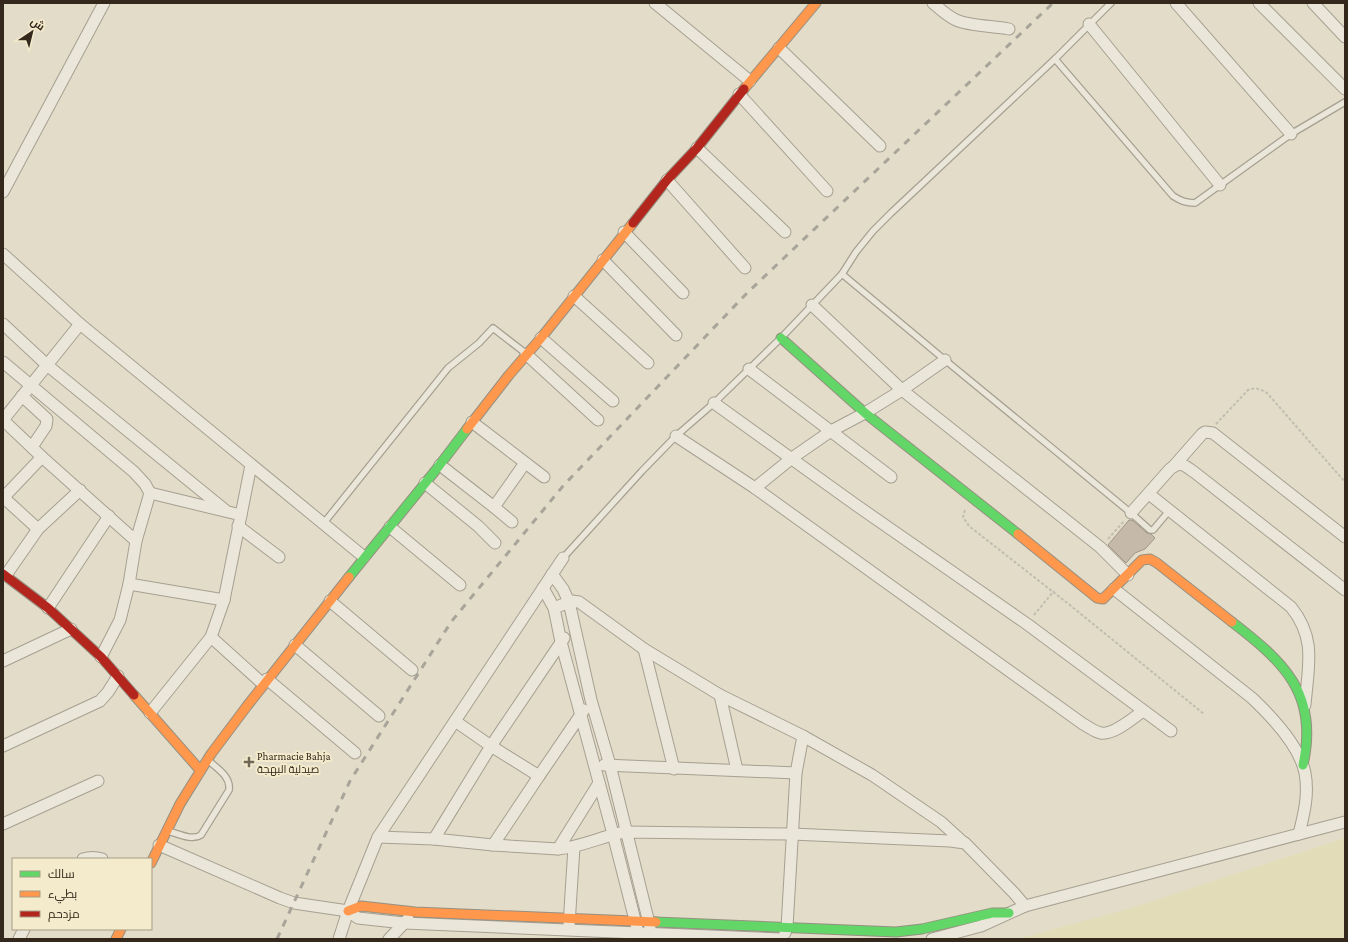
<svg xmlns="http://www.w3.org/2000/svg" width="1348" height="942" viewBox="0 0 1348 942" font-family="'Crimson Pro',Cairo,serif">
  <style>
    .farmland { fill: #e2ddb8 }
    .building { fill: #c5baa9; stroke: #a19788 }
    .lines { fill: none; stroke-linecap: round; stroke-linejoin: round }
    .lane-casing { stroke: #a6a092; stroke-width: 8 }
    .street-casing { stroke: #a6a092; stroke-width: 13 }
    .fast-casing { stroke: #969082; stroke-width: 11 }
    .slow-casing { stroke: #969082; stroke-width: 11 }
    .jam-casing { stroke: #969082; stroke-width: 11 }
    .path { stroke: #c2bdb1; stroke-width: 2; stroke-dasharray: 3 2; stroke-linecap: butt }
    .lane { stroke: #eae6d9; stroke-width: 5.5 }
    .street { stroke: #eae6d9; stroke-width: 11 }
    .fast { stroke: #63d668; stroke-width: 9 }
    .slow { stroke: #ff974d; stroke-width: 9 }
    .jam { stroke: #b3261e; stroke-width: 9 }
    .rail { stroke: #a8a49a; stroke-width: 3; stroke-dasharray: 7 7; stroke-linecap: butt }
    .poi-dot { fill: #706758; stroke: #f4ebcc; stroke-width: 1.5 }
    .labels { text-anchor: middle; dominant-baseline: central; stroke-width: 4; stroke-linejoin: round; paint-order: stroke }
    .poi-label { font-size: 11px; fill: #33281b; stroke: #f4ebcc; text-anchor: start }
  </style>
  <rect width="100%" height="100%" fill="#e2dcc8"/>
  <polygon class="farmland" points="1345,838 1345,939 1017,939 1125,910"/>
  <polygon class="building" points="1129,520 1132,520 1147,533 1151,534 1155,538 1145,549 1135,553 1126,563 1108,545"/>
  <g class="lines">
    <g class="lane-casing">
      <g id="lane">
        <path d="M1055,59L1173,196C1181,201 1186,203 1195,203L1291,134L1345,102"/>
        <polyline points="842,274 945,360 1131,513 1150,530 1153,530 1169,511"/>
        <polyline points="323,524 448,368 479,343 493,328 524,352"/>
        <polyline points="563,558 642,471 676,436 714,403 781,338 842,274 856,252 873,231 891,213 1055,59 1111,3"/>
        <path d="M168,831C179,834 192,841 201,835L229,790C231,777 218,769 209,761"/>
      </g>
    </g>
    <g class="street-casing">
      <g id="street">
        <polyline points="655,3 750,81"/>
        <path d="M933,3C940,9 947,16 956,20C969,26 994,26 1009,29"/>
        <polyline points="1176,3 1291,134"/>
        <polyline points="1259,3 1345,89"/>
        <polyline points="1313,3 1345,37"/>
        <polyline points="1089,24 1220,185"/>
        <polyline points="779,48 880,146"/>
        <polyline points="739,94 827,191"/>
        <polyline points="697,148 785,232"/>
        <polyline points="667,180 745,268"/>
        <polyline points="3,192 104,3"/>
        <polyline points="624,232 683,293"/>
        <polyline points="3,254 80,324 364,557"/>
        <polyline points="603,260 676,335"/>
        <polyline points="574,296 648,363"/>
        <polyline points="812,305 902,390 1100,547 1128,575"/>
        <polyline points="3,324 47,365 225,510"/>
        <polyline points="541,338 613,401"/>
        <polyline points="526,354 598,420"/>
        <polyline points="3,362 134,472 145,484 150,493"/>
        <polyline points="749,369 891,477"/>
        <polyline points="22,396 47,419 46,426 32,447"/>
        <polyline points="714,403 856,505 1027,624 1171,731"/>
        <polyline points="3,420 42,457 136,541"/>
        <polyline points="3,420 80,324"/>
        <polyline points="472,422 544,477"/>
        <path d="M676,436L755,488L1083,724C1089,727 1095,732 1101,733C1114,735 1133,718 1143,711"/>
        <polyline points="440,465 494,507"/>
        <polyline points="1173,467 1202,434 1205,432 1213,433 1345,537"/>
        <polyline points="425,483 478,526 495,543"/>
        <polyline points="755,488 792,458 831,431 865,413 902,390 945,360"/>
        <path d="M1149,494L1291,607C1317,639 1308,667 1305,705"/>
        <polyline points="3,497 38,529 6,575"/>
        <polyline points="3,498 42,457"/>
        <path d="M1131,513L1170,469C1181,461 1184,465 1194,472L1345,590"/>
        <polyline points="512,522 494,507 525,463"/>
        <polyline points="238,526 279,557"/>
        <polyline points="390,527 460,585"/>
        <polyline points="38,529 80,490"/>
        <polyline points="552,574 563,589 569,602 591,700 610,765 650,927"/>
        <polyline points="129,584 136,541 150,493 241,515"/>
        <polyline points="543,588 554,608 561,642 613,834 637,928"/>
        <path d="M1114,589L1252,698C1271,716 1300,747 1305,773C1309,794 1304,814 1299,834"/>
        <polyline points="330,601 412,670"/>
        <polyline points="48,608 109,516"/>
        <polyline points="554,608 572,601 579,602 644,649 720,695 803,736 796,773 787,927 785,933"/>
        <polyline points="211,637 263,684"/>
        <polyline points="295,645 379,716"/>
        <polyline points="644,649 674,769"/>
        <polyline points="101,657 120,620 129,584 224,600"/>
        <polyline points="3,661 71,629"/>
        <polyline points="267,679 355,753"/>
        <polyline points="720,695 737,770"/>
        <polyline points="150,713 211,637 224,600 251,465"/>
        <polyline points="455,721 491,746 539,776 584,710"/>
        <polyline points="803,736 872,775 941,822 964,843"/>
        <polyline points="3,746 100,701 108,692 118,676"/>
        <polyline points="604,765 796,773"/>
        <path d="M599,783L558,849C582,847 602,836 625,832L792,834L950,841L965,843L1014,893L1025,906"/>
        <polyline points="3,824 98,781"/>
        <polyline points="378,837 434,839 491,746 564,638"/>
        <polyline points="434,839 493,845 558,849"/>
        <polyline points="159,845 280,898 294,903 348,911 358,918 404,923 780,939"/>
        <polyline points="493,845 539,776"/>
        <path d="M83,859C89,857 96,857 102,859"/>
        <polyline points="569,925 574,847"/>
        <polyline points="19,939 24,929"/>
        <polyline points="339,939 348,911 378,837 563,558"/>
        <polyline points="389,939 408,919"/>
        <polyline points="932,939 981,926 1025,906 1345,822"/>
      </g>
    </g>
    <g class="fast-casing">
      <g id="fast">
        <polyline points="781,338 865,413 1018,534"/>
        <polyline points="349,577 435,471 467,429"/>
        <path d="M1232,622C1284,662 1319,694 1303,765"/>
        <polyline points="656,922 896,932 922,929 992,913 1009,913"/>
      </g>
    </g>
    <g class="slow-casing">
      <g id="slow">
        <polyline points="744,89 816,3"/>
        <polyline points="467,429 509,375 541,338 633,223"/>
        <polyline points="1018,534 1097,598 1103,599 1142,560 1150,559 1157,563 1232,622"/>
        <polyline points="134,695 200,770"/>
        <polyline points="151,863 180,804 211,754 247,706 349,577"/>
        <polyline points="348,911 361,906 415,912 656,922"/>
        <polyline points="116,939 121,929"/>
      </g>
    </g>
    <g class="jam-casing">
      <g id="jam">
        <polyline points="633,223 667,180 697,148 744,89"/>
        <polyline points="3,574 48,608 101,657 134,695"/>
      </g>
    </g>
    <g class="path">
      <path d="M1216,424L1248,390C1256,387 1260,389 1267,393L1345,482"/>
      <polyline points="965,510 963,517 969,526 1071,606 1204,714"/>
      <polyline points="1108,539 1124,521"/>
      <polyline points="1034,615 1054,591"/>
    </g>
    <use href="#lane" class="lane"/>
    <use href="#street" class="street"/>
    <use href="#fast" class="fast"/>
    <use href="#slow" class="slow"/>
    <use href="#jam" class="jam"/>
    <polyline class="rail" points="277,939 350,781 451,622 563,486 747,293 1053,3"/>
  </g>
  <path class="poi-dot" d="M247 756h4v4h4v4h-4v4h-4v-4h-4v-4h4z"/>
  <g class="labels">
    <g class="poi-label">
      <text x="257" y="756">Pharmacie Bahja<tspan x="257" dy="13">صيدلية البهجة</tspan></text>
    </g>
  </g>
  <rect width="1348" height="942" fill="none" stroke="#33281b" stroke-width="8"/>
  <rect x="12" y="858" width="140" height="72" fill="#f4ebcc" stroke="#a79d85"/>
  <rect x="20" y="871" width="20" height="6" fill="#63d668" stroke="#a79d85"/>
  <text x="48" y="878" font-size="12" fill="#33281b">سالك</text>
  <rect x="20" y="891" width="20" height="6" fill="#ff974d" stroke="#a79d85"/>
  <text x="48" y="898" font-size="12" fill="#33281b">بطيء</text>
  <rect x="20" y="911" width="20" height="6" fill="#b3261e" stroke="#a79d85"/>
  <text x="48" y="918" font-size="12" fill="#33281b">مزدحم</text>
  <g transform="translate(32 32) rotate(35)" stroke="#f4ebcc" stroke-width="3" paint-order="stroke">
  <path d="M0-3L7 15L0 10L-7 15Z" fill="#33281b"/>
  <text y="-6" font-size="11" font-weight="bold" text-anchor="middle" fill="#33281b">ش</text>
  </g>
</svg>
